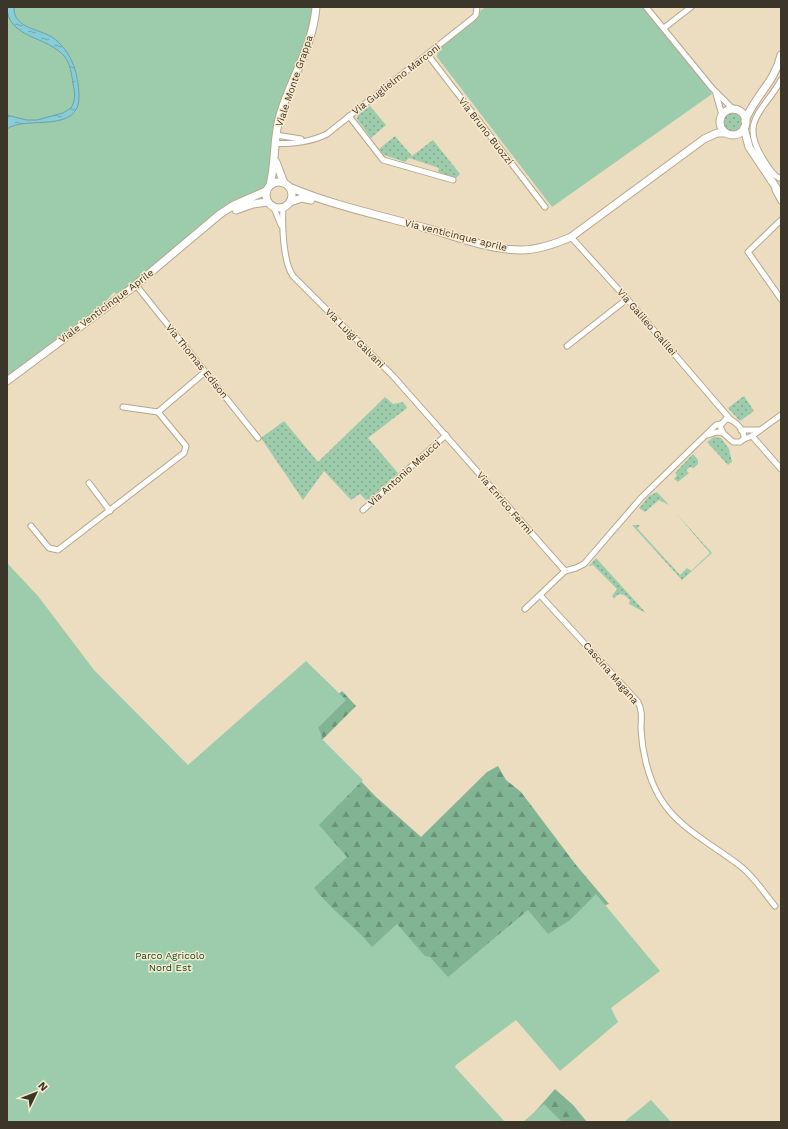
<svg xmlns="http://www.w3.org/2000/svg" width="788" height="1129" viewBox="0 0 788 1129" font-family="'Work Sans',sans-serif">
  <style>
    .grass { fill: url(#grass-dots) }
    .forest { fill: url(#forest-firs) }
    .park { fill: #9cccac }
    .water { fill: url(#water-ripples); stroke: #709fa5 }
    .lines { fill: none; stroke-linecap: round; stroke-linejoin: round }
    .street-casing { stroke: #b6a78c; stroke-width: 7 }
    .secondary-casing { stroke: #b6a78c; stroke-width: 9 }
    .street { stroke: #fff; stroke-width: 5 }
    .secondary { stroke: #fff; stroke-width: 7 }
    .labels { text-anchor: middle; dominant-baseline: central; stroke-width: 3; stroke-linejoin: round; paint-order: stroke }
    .street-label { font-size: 10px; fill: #3b352a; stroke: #faeace }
    .park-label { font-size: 10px; fill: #054828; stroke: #faeace }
  </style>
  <defs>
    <pattern id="grass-dots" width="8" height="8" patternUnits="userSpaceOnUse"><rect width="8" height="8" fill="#9cccac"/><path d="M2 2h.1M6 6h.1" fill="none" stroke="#80a68c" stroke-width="1.8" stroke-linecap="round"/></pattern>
    <pattern id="forest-firs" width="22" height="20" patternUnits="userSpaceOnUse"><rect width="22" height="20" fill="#80b493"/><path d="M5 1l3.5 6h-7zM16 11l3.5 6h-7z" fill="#6a9378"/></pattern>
    <pattern id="water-ripples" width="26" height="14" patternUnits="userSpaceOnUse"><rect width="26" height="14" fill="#86cdda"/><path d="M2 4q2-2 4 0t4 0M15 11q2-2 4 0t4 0" fill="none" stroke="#6fa7b1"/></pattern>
  </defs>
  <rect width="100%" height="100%" fill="#ecddc1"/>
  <g class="grass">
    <polygon points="370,106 386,125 371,138 357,119 358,115"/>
    <circle cx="732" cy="122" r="10"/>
    <polygon points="395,136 412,156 433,140 460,174 456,178 438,172 439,168 409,158 405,162 384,155 379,149"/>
    <polygon points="744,396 754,411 740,421 728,408"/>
    <polygon points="385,397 393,404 403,402 407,408 368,438 398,473 367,501 360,494 351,500 324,471 303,500 261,438 284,421 318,462"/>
    <polygon points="714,437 721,438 729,449 732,462 728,465 707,442"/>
    <polygon points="693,454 698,460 698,464 694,468 690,467 686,470 689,473 678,482 674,479 677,475 675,473"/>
    <polygon points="657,492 669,505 659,500 645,512 639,508 649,496"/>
    <polygon points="674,511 712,553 682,580 632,525 640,525 637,528 680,575 687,568 691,571 710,553"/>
    <polygon points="596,558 646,613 629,604 630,600 624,595 619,594 614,598 612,596 617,589 593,565 589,566"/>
  </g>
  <g class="forest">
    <polygon points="342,691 356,706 322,740 305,724"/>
    <polygon points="498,766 506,780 521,792 576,865 609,904 592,909 454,993 368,956 274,857 357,777 375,796 421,837 487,772"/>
    <polygon points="555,1089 573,1105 587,1122 526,1122"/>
  </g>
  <g class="park">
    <path d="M7,7H314C308,51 280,89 273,132C270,147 270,165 269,181L262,189L244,198L133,283L116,294L114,292L95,313L7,377Z"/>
    <polygon points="486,7 644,7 705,83 712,94 552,207 437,57 438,49 478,18 481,10"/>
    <path d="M7,563L38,596L94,670L188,765L306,661L346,700L318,728L322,736L321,738L363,780L319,825L347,857L314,888C331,910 355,926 372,947L397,924L425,956L430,957L448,977L528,910L548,934L570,920L596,894L660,971L611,1008L618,1022L560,1071L516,1020L456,1065L455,1067L505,1122H7Z"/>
    <polygon points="651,1100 671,1122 624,1122"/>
    <polygon points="544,1104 562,1122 523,1122"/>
  </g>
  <path class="water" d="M7,7H14C13,30 42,28 56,40C73,55 78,74 79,95C81,135 25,115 7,129V115L26,120H37L63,113L71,108C76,100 75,92 73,84C72,75 70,64 65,57C48,36 7,38 7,7Z"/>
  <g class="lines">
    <g class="street-casing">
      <g id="street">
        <polyline points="646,7 712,88 734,110"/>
        <polyline points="664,28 691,7"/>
        <polyline points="428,55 545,207"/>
        <polyline points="716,94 722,115"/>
        <polyline points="349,116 383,160 453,180"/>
        <polyline points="276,135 301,139"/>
        <path d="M276,143C292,145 313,141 327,134L473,18L476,15L477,7"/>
        <path d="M779,178C771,174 767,165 762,157C739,120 765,110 781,80"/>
        <polyline points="775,190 781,201"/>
        <polyline points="274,208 281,225"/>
        <path d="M283,208C282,225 283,262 293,276L393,376L565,571"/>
        <polyline points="781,220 748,252 781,299"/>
        <polyline points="571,237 627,299 730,419"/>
        <polyline points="136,285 258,438"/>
        <polyline points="567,346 627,299"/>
        <polyline points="123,407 158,412 205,372"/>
        <path d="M726,419C734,419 745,430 744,439L740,442H733L723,433L720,426Z"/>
        <polyline points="741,430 759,430"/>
        <polyline points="708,435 717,432 723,433"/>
        <polyline points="752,436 781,469"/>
        <polyline points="744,439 752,436 781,415"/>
        <polyline points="89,483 110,511"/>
        <polyline points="363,510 446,435"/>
        <polyline points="31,526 49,548 58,550 184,453 186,446 158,412"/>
        <polyline points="565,571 576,568 584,564 641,498 716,425 721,424"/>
        <path d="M540,595L638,702C643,712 641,719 641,729C642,751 648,777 659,796C676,827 712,844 739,865C753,875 764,893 775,906"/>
        <polyline points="525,609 565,571"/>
      </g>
    </g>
    <g class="secondary-casing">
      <g id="secondary">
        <circle cx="733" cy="122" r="13"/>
        <path d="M745,121C754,97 775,82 781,55"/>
        <polyline points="744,128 749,147 781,195"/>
        <polyline points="276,162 284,183"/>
        <circle cx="279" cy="195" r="13"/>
        <path d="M270,185C276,162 273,138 280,115C291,78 313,46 316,7"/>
        <path d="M289,187C334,206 383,216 429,229C459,237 490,250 521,250C539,250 555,244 571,237L704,139L717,133H725"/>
        <polyline points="290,202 302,198 311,200"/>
        <polyline points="236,210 253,204 267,202"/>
        <polyline points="7,381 132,288 220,214 234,205 266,191"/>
      </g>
    </g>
    <use href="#street" class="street"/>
    <use href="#secondary" class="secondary"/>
  </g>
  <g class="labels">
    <g class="street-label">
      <text transform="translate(396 79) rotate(-38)">Via Guglielmo Marconi</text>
      <text transform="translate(294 81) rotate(-71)">Viale Monte Grappa</text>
      <text transform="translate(486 131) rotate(52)">Via Bruno Buozzi</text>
      <text transform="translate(456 235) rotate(14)">Via venticinque aprile</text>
      <text transform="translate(106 306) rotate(-37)">Viale Venticinque Aprile</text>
      <text transform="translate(647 322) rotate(49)">Via Galileo Galilei</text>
      <text transform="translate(355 338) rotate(45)">Via Luigi Galvani</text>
      <text transform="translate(197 361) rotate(51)">Via Thomas Edison</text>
      <text transform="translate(404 473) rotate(-42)">Via Antonio Meucci</text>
      <text transform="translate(505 503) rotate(49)">Via Enrico Fermi</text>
      <text transform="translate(611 673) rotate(49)">Cascina Magana</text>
    </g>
    <g class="park-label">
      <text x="170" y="955">Parco Agricolo<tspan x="170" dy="12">Nord Est</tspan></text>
    </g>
  </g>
  <rect width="788" height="1129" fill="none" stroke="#3b352a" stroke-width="16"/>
  <g transform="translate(36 1093) rotate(47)" stroke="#faeace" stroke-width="3" paint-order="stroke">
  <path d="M0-3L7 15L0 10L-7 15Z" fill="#3b352a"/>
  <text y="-6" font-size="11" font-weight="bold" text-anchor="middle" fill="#3b352a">N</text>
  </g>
</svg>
